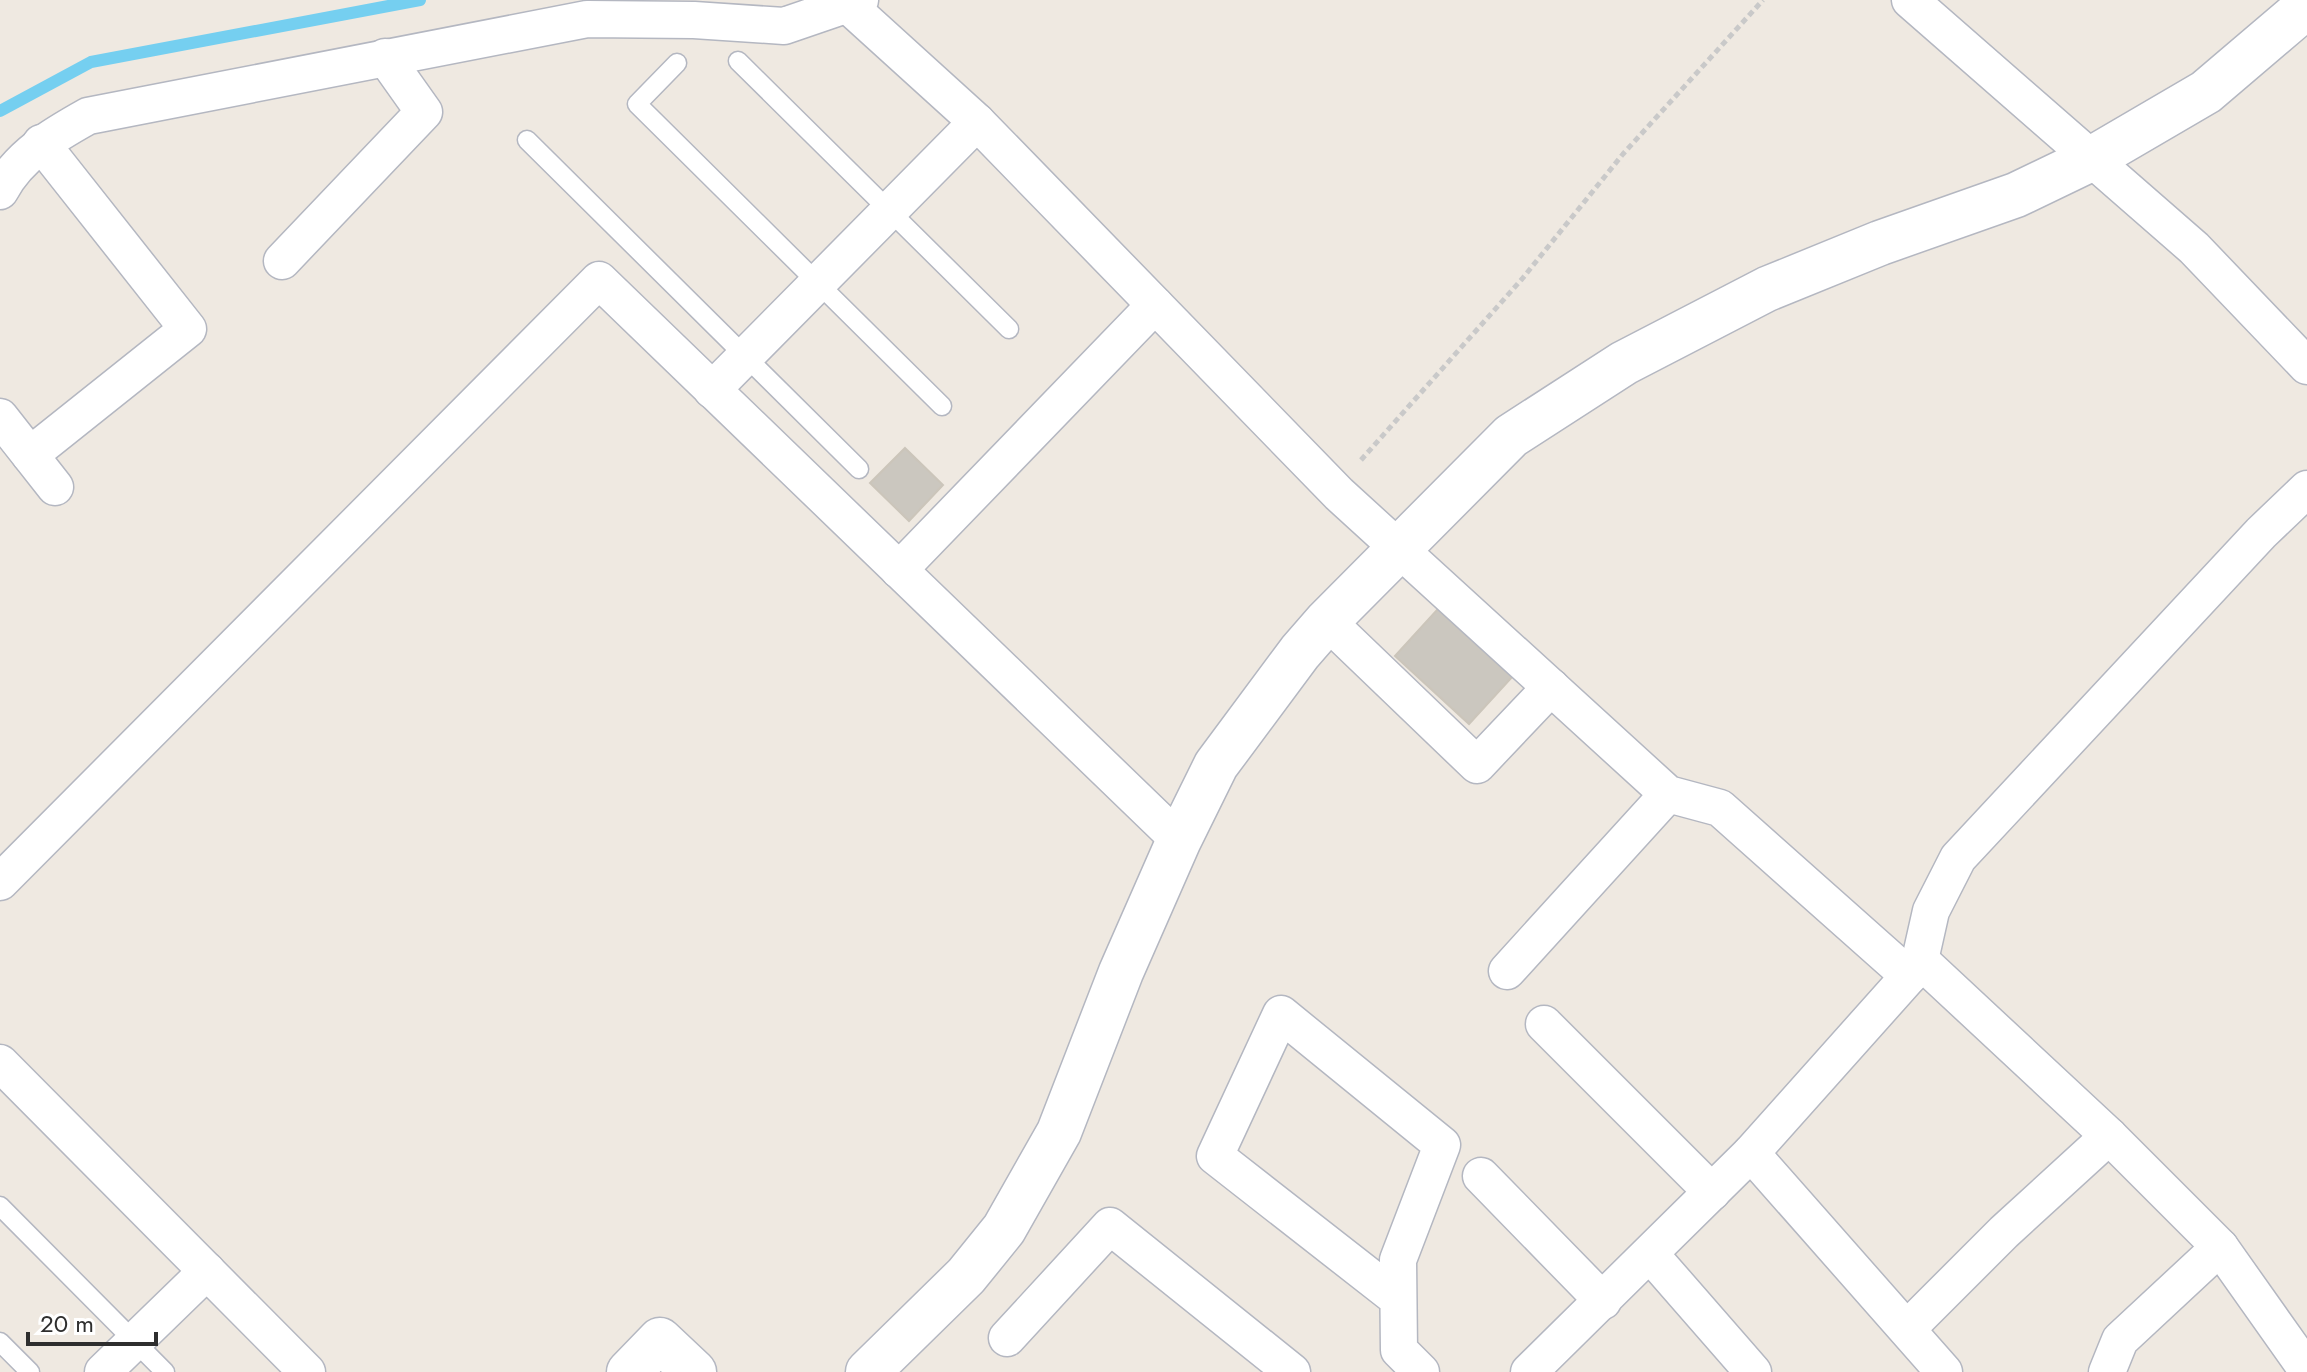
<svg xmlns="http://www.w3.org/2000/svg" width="2307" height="1372" viewBox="0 0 2307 1372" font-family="Jost,sans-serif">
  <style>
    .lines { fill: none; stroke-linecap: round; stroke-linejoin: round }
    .stream { stroke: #75cff0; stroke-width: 12 }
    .building { fill: #cbc7bf; stroke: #cbc5ba; stroke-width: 2 }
    .lane-casing { stroke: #b4b7c1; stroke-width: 21 }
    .street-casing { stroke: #b4b7c1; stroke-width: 39 }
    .secondary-casing { stroke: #b4b7c1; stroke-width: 47 }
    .path { stroke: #c9c9c9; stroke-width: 5; stroke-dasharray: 6 4; stroke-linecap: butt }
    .lane { stroke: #fff; stroke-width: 18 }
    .street { stroke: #fff; stroke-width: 36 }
    .secondary { stroke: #fff; stroke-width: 44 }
  </style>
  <rect width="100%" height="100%" fill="#efe9e1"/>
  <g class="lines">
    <polyline class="stream" points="0,111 91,62 420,0"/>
  </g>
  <g class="building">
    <polygon points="905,448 943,485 909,521 870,483"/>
    <polygon points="1438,609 1512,677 1469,724 1395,656"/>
  </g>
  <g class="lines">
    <g class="lane-casing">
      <g id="lane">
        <polyline points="738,61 1009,329"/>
        <polyline points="677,63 637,104 942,406"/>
        <polyline points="527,140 859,469"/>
        <polyline points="0,1206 165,1372"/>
        <polyline points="0,1342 30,1372"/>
      </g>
    </g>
    <g class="street-casing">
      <g id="street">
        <polyline points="846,0 848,5 977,122 1339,494 1668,794 1720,808 1909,976"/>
        <polyline points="1910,0 2194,248 2307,366"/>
        <path d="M0,191C19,155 54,135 88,116L587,19L694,20L784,26L860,0"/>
        <polyline points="282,261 424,112 385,57"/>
        <polyline points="712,390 977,122"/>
        <polyline points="0,417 55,487"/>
        <polyline points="30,455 188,329 41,143"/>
        <polyline points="899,570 1155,305"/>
        <polyline points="1327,621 1477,765 1551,687"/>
        <polyline points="0,882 599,280 1179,840"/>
        <polyline points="1920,960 2109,1136 2220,1247 2307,1370"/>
        <polyline points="1507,971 1668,794"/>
        <polyline points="1544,1024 1712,1192"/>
        <polyline points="0,1063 307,1372"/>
        <polyline points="1751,1153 1944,1372"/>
        <polyline points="1481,1176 1603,1301"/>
        <polyline points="1650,1254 1753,1372"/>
        <polyline points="1398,1299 1215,1156 1281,1014 1442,1145 1398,1260 1399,1350 1421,1372"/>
        <polyline points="1907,1329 2004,1232 2109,1136"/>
        <polyline points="1007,1338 1110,1226 1292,1372"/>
        <polyline points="103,1372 207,1271"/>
        <polyline points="1529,1372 1751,1153 1909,976 1920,960 1931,911 1958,858 2261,533 2307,489"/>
        <polyline points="2107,1372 2120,1340 2220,1247"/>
      </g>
    </g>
    <g class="secondary-casing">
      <g id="secondary">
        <polyline points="629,1372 660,1340 694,1372"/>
        <polyline points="868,1372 966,1276 1004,1229 1059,1132 1121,972 1179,840 1216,765 1300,652 1327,621 1511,436 1624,363 1767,289 1880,243 2016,195 2093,158 2206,92 2307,6"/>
      </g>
    </g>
    <polyline class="path" points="1361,460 1522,279 1623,154 1763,0"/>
    <use href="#lane" class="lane"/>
    <use href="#street" class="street"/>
    <use href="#secondary" class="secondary"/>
  </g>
  <path d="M28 1332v12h128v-12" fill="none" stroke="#2e2e2e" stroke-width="4"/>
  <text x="40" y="1332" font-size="24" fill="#2e2e2e" stroke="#ffffff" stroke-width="6" paint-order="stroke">20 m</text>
</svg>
